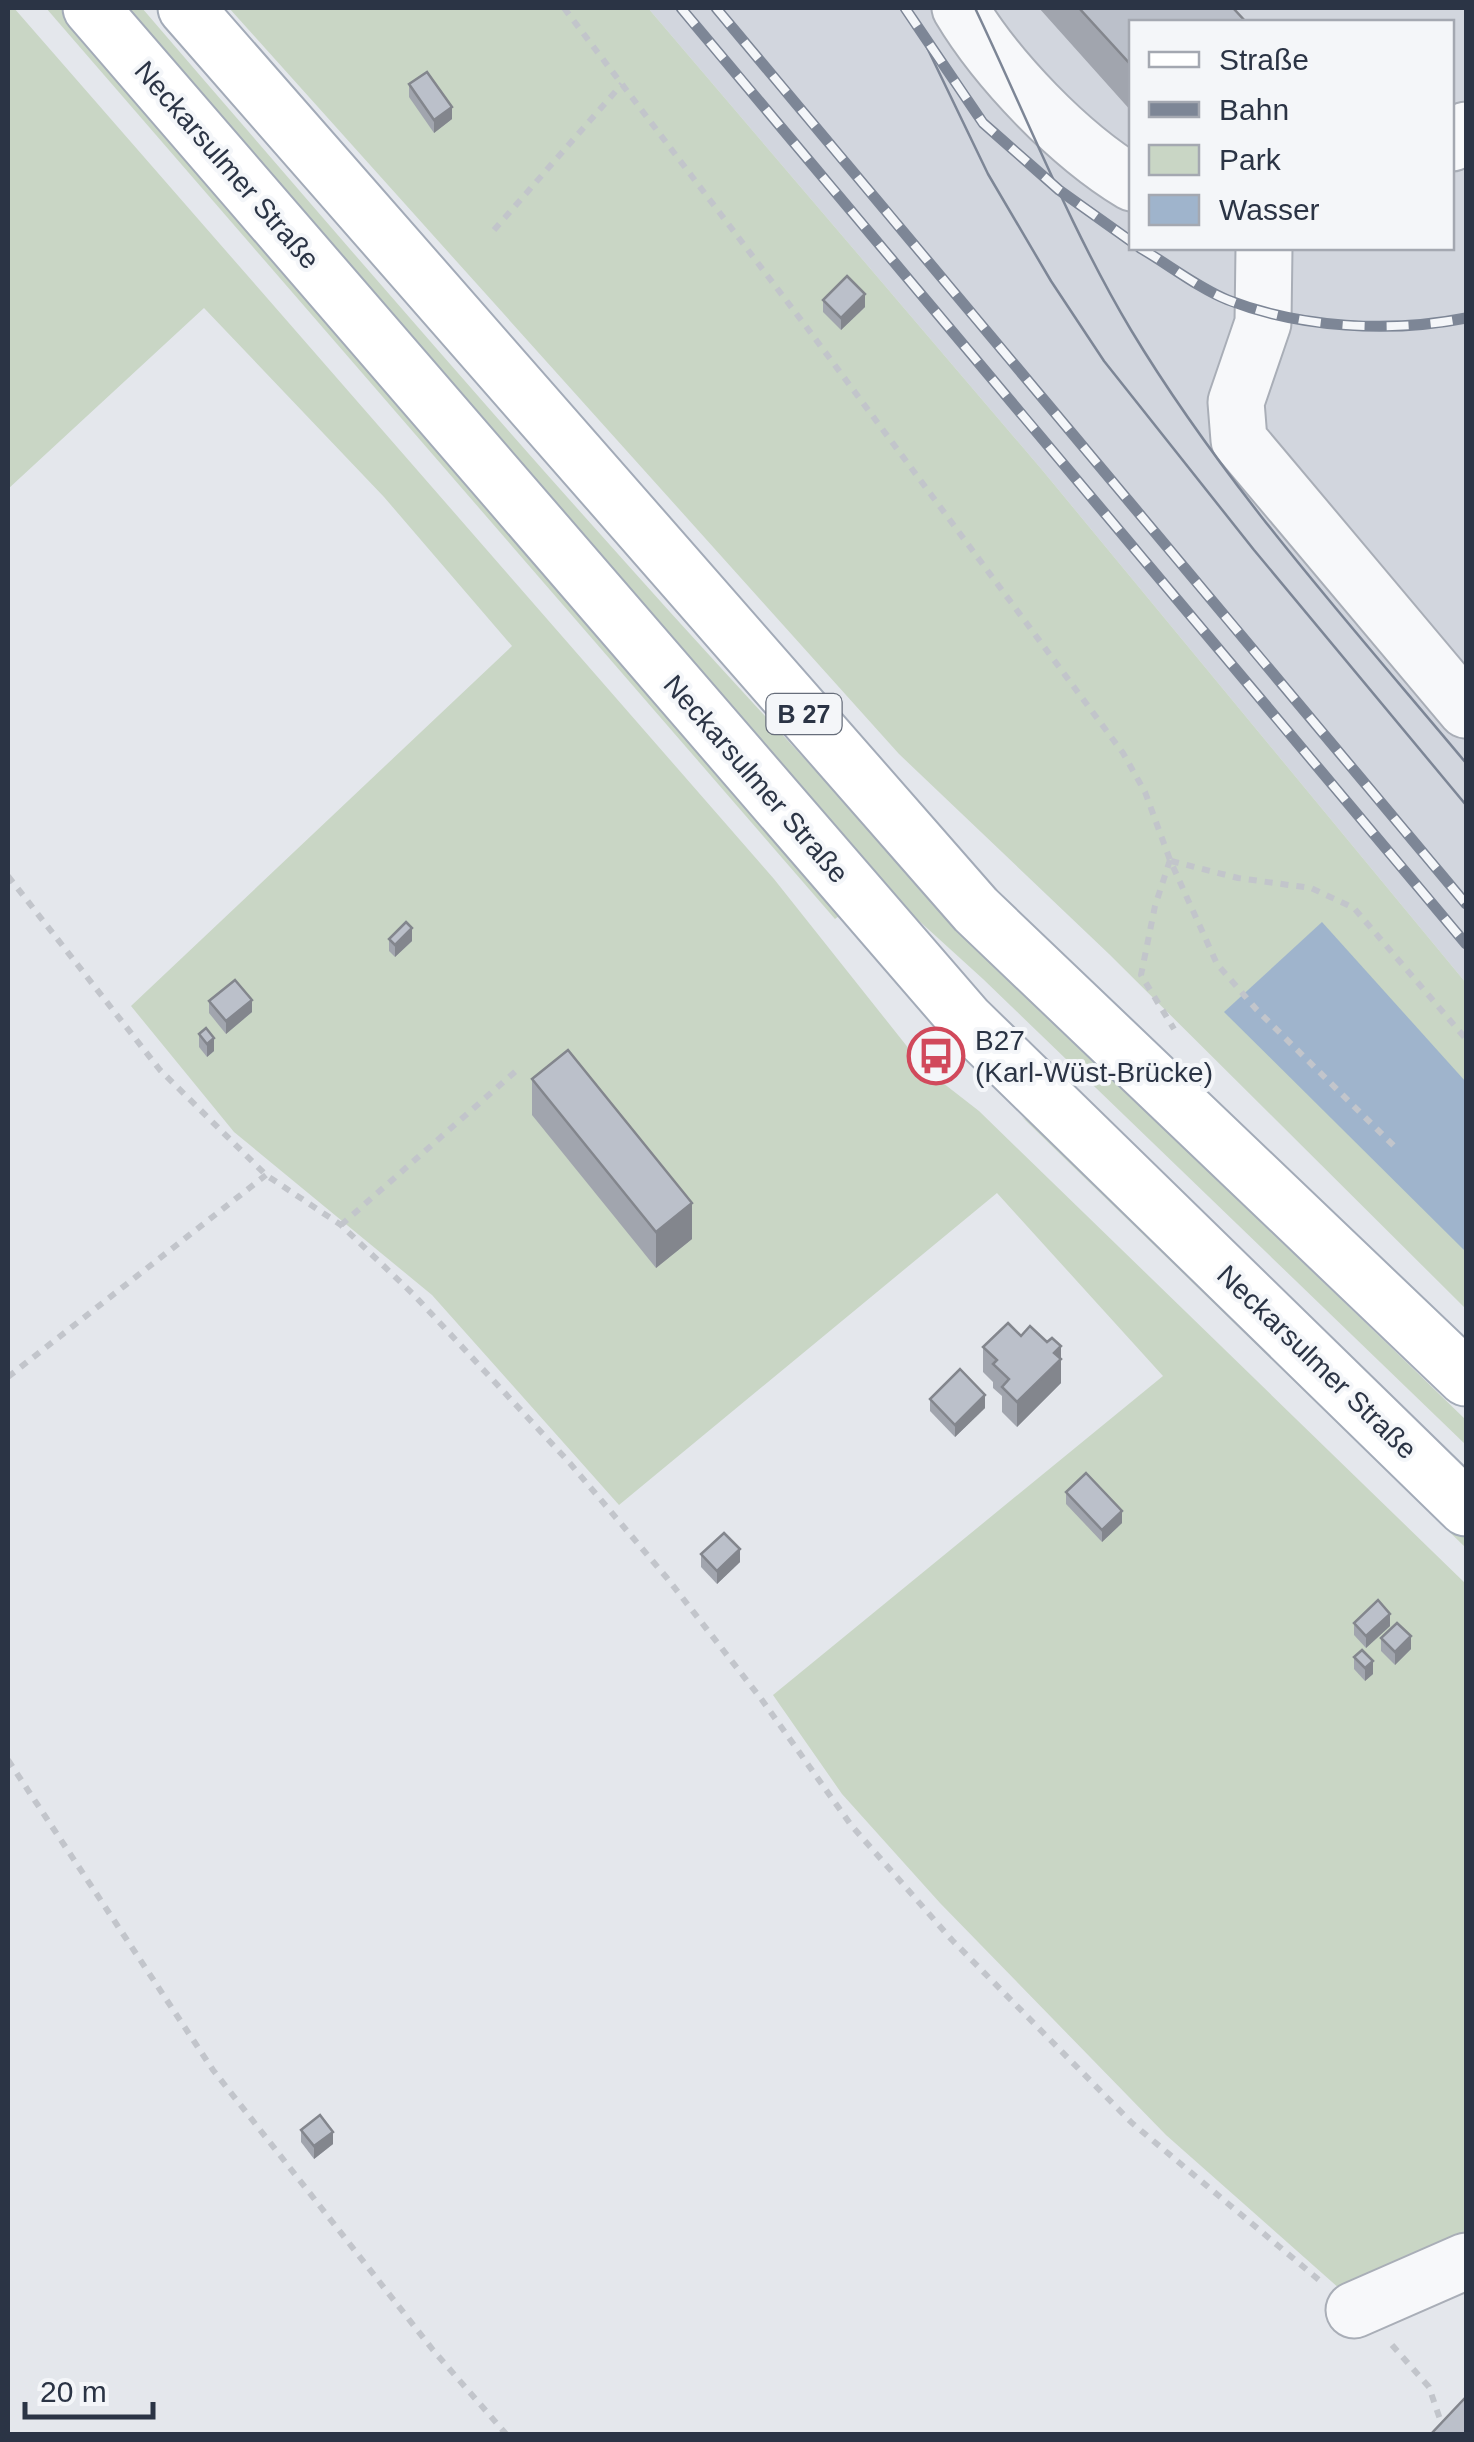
<svg xmlns="http://www.w3.org/2000/svg" width="1474" height="2442" viewBox="0 0 1474 2442" font-family="Arial,sans-serif">
  <style>
    .built { fill: #d2d6de; fill-rule: evenodd }
    .green { fill: #c9d6c5 }
    .water { fill: #9fb4cc }
    .lines { fill: none; stroke-linecap: round; stroke-linejoin: round }
    .minor-casing { stroke: #a9aeb7; stroke-width: 59 }
    .major-casing { stroke: #a3abb8; stroke-width: 59 }
    .path { stroke: #c2c5cb; stroke-width: 6; stroke-dasharray: 8 8; stroke-linecap: butt }
    .minor { stroke: #f7f8fa; stroke-width: 55 }
    .major { stroke: #fff; stroke-width: 55 }
    .tram { stroke: #7d8696; stroke-width: 2.5 }
    .rail-casing { stroke: #7d8696; stroke-width: 11 }
    .rail { stroke: #f4f6f9; stroke-width: 8; stroke-dasharray: 22; stroke-linecap: butt }
    .wall { fill: #a1a5ae }
    .shaded-wall { fill: #83868d }
    .building { fill: #bbc0ca; stroke: #83868d; stroke-width: 2.5 }
    .labels { text-anchor: middle; dominant-baseline: central; stroke-width: 8; stroke-linejoin: round; paint-order: stroke }
    .shield { fill: #f4f6f9; stroke: #676e7b; stroke-width: 2.5 }
    .shield-label { font-size: 25px; font-weight: bold; fill: #2b3445 }
    .street-label { font-size: 28px; fill: #2b3445; stroke: #f4f6f9 }
    .poi-label { font-size: 28px; fill: #2b3445; stroke: #f4f6f9; text-anchor: start }
  </style>
  <rect width="100%" height="100%" fill="#e4e7ec"/>
  <path class="built" d="M648,8H1466V983L1043,471ZM1132,22H1452V248H1132Z"/>
  <g class="green">
    <polygon points="8,8 14,8 774,879 925,1069 979,1111 1466,1584 1466,2286 1450,2290 1384,2328 1166,2135 940,1903 842,1794 773,1695 1163,1376 997,1193 619,1505 432,1295 234,1132 131,1006 512,646 384,497 204,308 8,489"/>
    <polygon points="46,8 61,8 815,878 839,916 835,919"/>
    <path d="M119,8H142C408,317 675,628 959,922C1123,1093 1297,1255 1466,1420V1445L983,979L884,889Z"/>
    <polygon points="229,8 648,8 1043,471 1466,983 1466,1309 1109,954 899,754"/>
    <polygon points="1022,1117 1060,1142 1466,1535 1466,1548"/>
  </g>
  <polygon class="water" points="1322,922 1466,1082 1466,1252 1224,1012"/>
  <g class="lines">
    <g class="minor-casing">
      <g id="minor">
        <path d="M960,8C997,70 1069,145 1132,183"/>
        <polyline points="1452,143 1466,130"/>
        <polyline points="1264,248 1263,323 1236,402 1239,440 1466,710"/>
        <polyline points="1354,2310 1466,2261"/>
      </g>
    </g>
    <g class="major-casing">
      <g id="major">
        <polyline points="91,8 966,1020 1466,1508"/>
        <polyline points="186,8 976,910 1466,1378"/>
      </g>
    </g>
    <g class="path">
      <polyline points="564,8 808,329 1123,753 1145,792 1170,860 1217,964 1257,1010 1398,1150"/>
      <polyline points="494,230 622,84"/>
      <polyline points="1170,860 1155,906 1141,975 1174,1029"/>
      <polyline points="1171,861 1238,878 1311,888 1354,908 1466,1039"/>
      <polyline points="8,876 160,1070 266,1175 341,1225 414,1295 568,1461 667,1578 762,1700 851,1825 952,1940 1132,2123 1319,2280"/>
      <polyline points="341,1225 517,1070"/>
      <polyline points="8,1377 266,1175"/>
      <polyline points="8,1760 213,2070 433,2350 506,2434"/>
      <polyline points="1392,2345 1429,2387 1444,2431"/>
    </g>
    <use href="#minor" class="minor"/>
    <use href="#major" class="major"/>
    <g class="tram">
      <polyline points="908,8 988,174 1051,281 1104,361 1254,550 1466,805"/>
      <path d="M975,8C1026,115 1070,228 1131,330C1225,486 1349,623 1466,763"/>
    </g>
    <g class="rail-casing">
      <g id="rail">
        <polyline points="681,8 1466,944"/>
        <polyline points="716,8 1466,904"/>
        <polyline points="905,8 983,123 1059,190 1132,242"/>
        <path d="M1140,248C1168,264 1198,288 1228,300C1300,328 1391,333 1466,318"/>
      </g>
    </g>
    <use href="#rail" class="rail"/>
  </g>
  <g class="wall">
    <polygon points="1039,8 1233,8 1132,22 1132,112"/>
    <polygon points="409,84 452,119 434,133 409,97"/>
    <polygon points="823,300 865,307 841,330 823,312"/>
    <polygon points="389,939 412,941 395,957 389,951"/>
    <polygon points="209,1001 252,1012 226,1034 209,1013"/>
    <polygon points="199,1034 214,1051 207,1057 199,1047"/>
    <polygon points="532,1079 692,1239 656,1268 532,1115"/>
    <polygon points="1021,1336 1061,1346 1061,1383 1017,1427 1002,1412 1002,1396 993,1388 993,1382 983,1372 983,1347"/>
    <polygon points="930,1399 985,1408 955,1437 930,1411"/>
    <polygon points="1066,1492 1122,1523 1102,1542 1066,1504"/>
    <polygon points="701,1554 740,1562 717,1584 701,1567"/>
    <polygon points="1354,1623 1390,1626 1366,1648 1354,1635"/>
    <polygon points="1381,1638 1411,1649 1395,1665 1381,1651"/>
    <polygon points="1354,1657 1373,1674 1365,1681 1354,1669"/>
    <polygon points="301,2130 333,2144 314,2159 301,2142"/>
  </g>
  <g class="shaded-wall">
    <polygon points="452,107 452,119 434,133 434,120"/>
    <polygon points="865,294 865,307 841,330 841,318"/>
    <polygon points="412,928 412,941 395,957 395,945"/>
    <polygon points="252,1000 252,1012 226,1034 226,1021"/>
    <polygon points="214,1038 214,1051 207,1057 207,1044"/>
    <polygon points="692,1203 692,1239 656,1268 656,1232"/>
    <polygon points="1061,1346 1061,1383 1017,1427 1017,1402"/>
    <polygon points="985,1395 985,1408 955,1437 955,1425"/>
    <polygon points="1122,1511 1122,1523 1102,1542 1102,1530"/>
    <polygon points="740,1549 740,1562 717,1584 717,1571"/>
    <polygon points="1390,1614 1390,1626 1366,1648 1366,1636"/>
    <polygon points="1411,1636 1411,1649 1395,1665 1395,1652"/>
    <polygon points="1373,1661 1373,1674 1365,1681 1365,1668"/>
    <polygon points="333,2132 333,2144 314,2159 314,2146"/>
  </g>
  <g class="building">
    <polygon points="1079,8 1233,8 1246,22 1132,22 1132,66"/>
    <polygon points="427,72 452,107 434,120 409,84"/>
    <polygon points="847,276 865,294 841,318 823,300"/>
    <polygon points="406,922 412,928 395,945 389,939"/>
    <polygon points="235,980 252,1000 226,1021 209,1001"/>
    <polygon points="206,1028 214,1038 207,1044 199,1034"/>
    <polygon points="568,1050 692,1203 656,1232 532,1079"/>
    <polygon points="1008,1323 1021,1336 1030,1326 1047,1342 1052,1338 1061,1346 1054,1353 1061,1359 1017,1402 1002,1387 1009,1379 993,1364 997,1360 983,1347"/>
    <polygon points="960,1369 985,1395 955,1425 930,1399"/>
    <polygon points="1086,1473 1122,1511 1102,1530 1066,1492"/>
    <polygon points="724,1533 740,1549 717,1571 701,1554"/>
    <polygon points="1378,1600 1390,1614 1366,1636 1354,1623"/>
    <polygon points="1397,1623 1411,1636 1395,1652 1381,1638"/>
    <polygon points="1362,1650 1373,1661 1365,1668 1354,1657"/>
    <polygon points="320,2115 333,2132 314,2146 301,2130"/>
    <polygon points="1464,2399 1466,2401 1466,2434 1431,2434"/>
  </g>
  <defs>
    <g id="bus-ring" transform="scale(2.875)"><circle r="9.5" fill="#f4f6f9" stroke="#d1495b" stroke-width="1.5"/><path d="M-5-6H5V4H4V6H2V4H-2V6H-4V4H-5ZM-3.5-4V0h7V-4ZM-3.5 1.2v1.5H-2V1.2ZM2 1.2v1.5H3.5V1.2Z" fill="#d1495b"/></g>
  </defs>
  <g fill-rule="evenodd">
    <use href="#bus-ring" x="936" y="1056"/>
  </g>
  <g class="labels">
    <rect class="shield" x="766.5" y="694" width="75" height="40" rx="8"/>
    <g class="shield-label">
      <text x="804" y="714">B 27</text>
    </g>
    <g class="street-label">
      <text transform="translate(227 165) rotate(49)">Neckarsulmer Straße</text>
      <text transform="translate(756 779) rotate(49)">Neckarsulmer Straße</text>
      <text transform="translate(1317 1362) rotate(44)">Neckarsulmer Straße</text>
    </g>
    <g class="poi-label">
      <text x="975" y="1040">B27<tspan x="975" dy="32">(Karl-Wüst-Brücke)</tspan></text>
    </g>
  </g>
  <rect width="1474" height="2442" fill="none" stroke="#2b3445" stroke-width="20"/>
  <rect x="1129" y="20" width="325" height="230" fill="#f4f6f9" stroke="#a4a8b1" stroke-width="2.5"/>
  <rect x="1149" y="52" width="50" height="15" fill="#ffffff" stroke="#a4a8b1" stroke-width="2.5"/>
  <text x="1219" y="70" font-size="30" fill="#2b3445">Straße</text>
  <rect x="1149" y="102" width="50" height="15" fill="#7d8696" stroke="#a4a8b1" stroke-width="2.5"/>
  <text x="1219" y="120" font-size="30" fill="#2b3445">Bahn</text>
  <rect x="1149" y="145" width="50" height="30" fill="#c9d6c5" stroke="#a4a8b1" stroke-width="2.5"/>
  <text x="1219" y="170" font-size="30" fill="#2b3445">Park</text>
  <rect x="1149" y="195" width="50" height="30" fill="#9fb4cc" stroke="#a4a8b1" stroke-width="2.5"/>
  <text x="1219" y="220" font-size="30" fill="#2b3445">Wasser</text>
  <path d="M25 2402v15h128v-15" fill="none" stroke="#2b3445" stroke-width="5"/>
  <text x="40" y="2402" font-size="30" fill="#2b3445" stroke="#f4f6f9" stroke-width="8" paint-order="stroke">20 m</text>
</svg>
